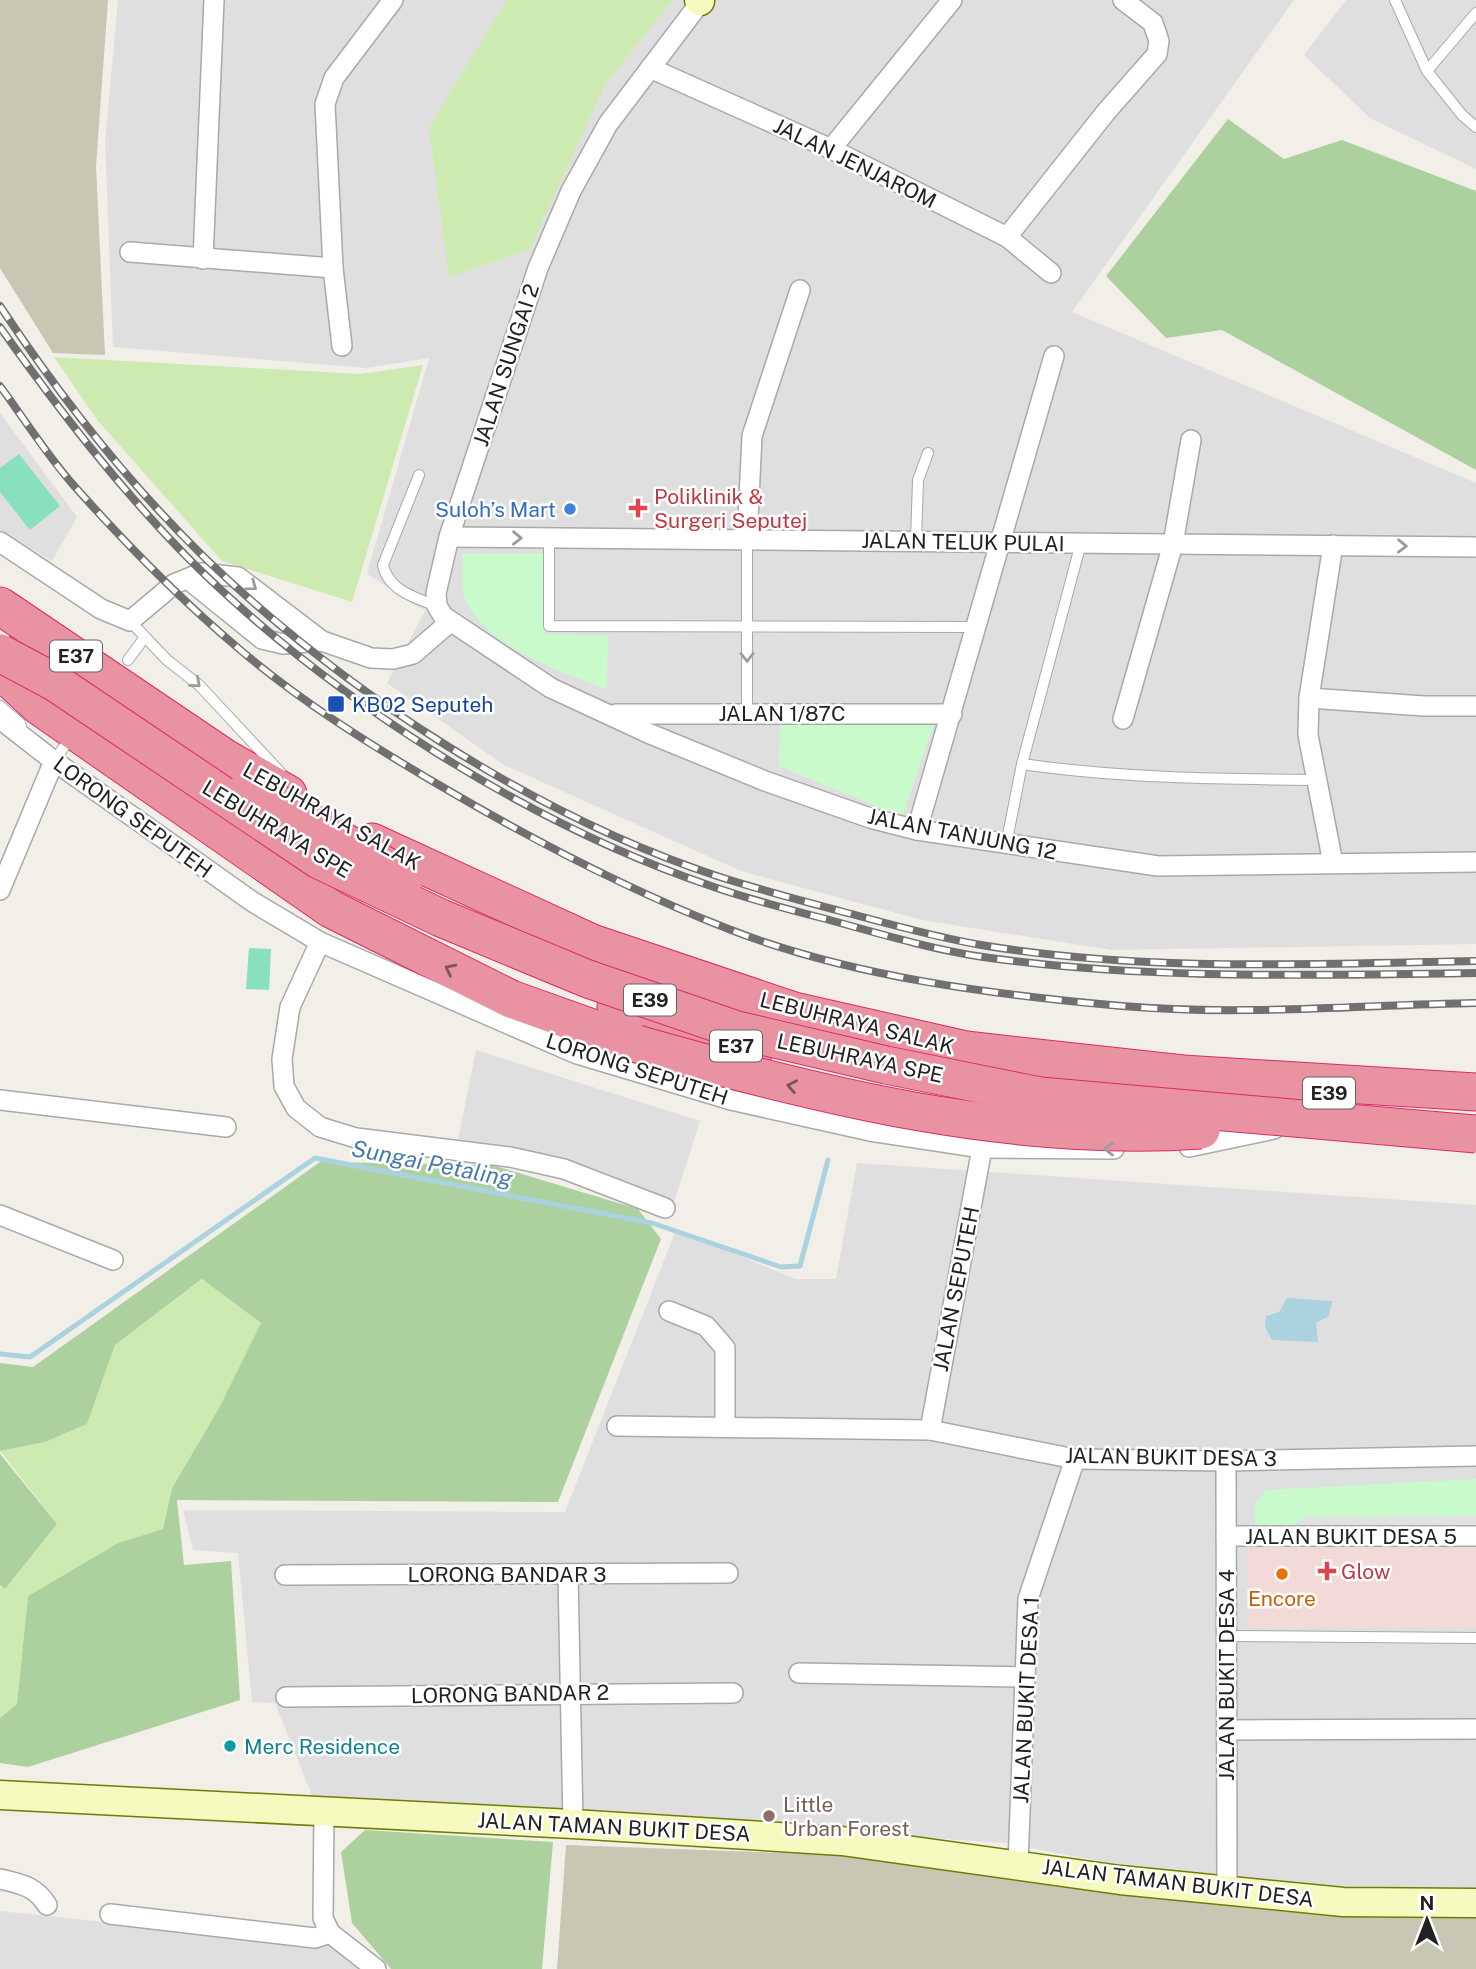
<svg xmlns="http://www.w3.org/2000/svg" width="1476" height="1969" viewBox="0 0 1476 1969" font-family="'Public Sans',sans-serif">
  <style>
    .residential { fill: #e0dfdf }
    .commercial { fill: #f2dad9 }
    .construction { fill: #c7c7b4 }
    .grass { fill: #cdebb0 }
    .forest { fill: #add19e }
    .park { fill: #c8facc }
    .pitch { fill: #88e0be }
    .parking { fill: #e2e2e2 }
    .water { fill: #aad3df }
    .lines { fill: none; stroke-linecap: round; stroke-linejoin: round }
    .stream { stroke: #aad3df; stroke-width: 5 }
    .lane-casing { stroke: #a9a9a9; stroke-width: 12 }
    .street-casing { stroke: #a9a9a9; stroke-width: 22 }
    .secondary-casing { stroke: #707d05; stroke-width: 31 }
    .highway-casing { stroke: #dc2a67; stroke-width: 39 }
    .lane { stroke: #fff; stroke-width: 10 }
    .street { stroke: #fff; stroke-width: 19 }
    .secondary { stroke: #f7fabf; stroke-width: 28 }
    .highway { stroke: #e892a2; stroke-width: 37 }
    .rail-casing { stroke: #707070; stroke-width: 8 }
    .rail { stroke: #fff; stroke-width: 5; stroke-dasharray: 16; stroke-linecap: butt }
    .highway-bridge-casing { stroke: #dc2a67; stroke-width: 39; stroke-linecap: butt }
    .highway-bridge { stroke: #e892a2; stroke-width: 37 }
    .oneway { stroke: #9c9c9c }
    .oneway2 { stroke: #7b545c }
    .health-dot { fill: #e0444e; stroke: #fff; stroke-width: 2.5 }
    .shop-dot { fill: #3f7fe0; stroke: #fff; stroke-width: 2.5 }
    .transit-dot { fill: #1a4fb4; stroke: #fff; stroke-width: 2.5 }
    .food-dot { fill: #e8710a; stroke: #fff; stroke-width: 2.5 }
    .culture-dot { fill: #0f9aa8; stroke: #fff; stroke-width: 2.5 }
    .education-dot { fill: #8d6e63; stroke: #fff; stroke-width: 2.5 }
    .labels { text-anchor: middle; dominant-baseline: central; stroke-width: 5; stroke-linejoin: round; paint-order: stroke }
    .shield { fill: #fff; stroke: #646464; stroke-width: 2 }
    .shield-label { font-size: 19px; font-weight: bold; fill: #222 }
    .street-label { font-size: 21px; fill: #222; stroke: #fff }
    .health-label { font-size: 21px; fill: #be3a42; stroke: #fff; text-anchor: start }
    .shop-label { font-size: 21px; fill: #366cbe; stroke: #fff; text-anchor: end }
    .transit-label { font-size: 21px; fill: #164399; stroke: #fff; text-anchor: start }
    .food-label { font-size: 21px; fill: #c56008; stroke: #fff }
    .culture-label { font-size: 21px; fill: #0d838f; stroke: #fff; text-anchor: start }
    .education-label { font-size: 21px; fill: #785e54; stroke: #fff; text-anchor: start }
    .water-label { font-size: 23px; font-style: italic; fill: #4a7aab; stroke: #fff }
  </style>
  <rect width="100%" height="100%" fill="#f2efe9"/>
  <g class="residential">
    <polygon points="118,0 1294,0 1072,312 1476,483 1476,944 1112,950 922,920 741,871 504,765 387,683 425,611 367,574 429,358 366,368 113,347 105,142"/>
    <polygon points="1346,0 1476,0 1476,169 1370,118 1304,55"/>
    <polygon points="0,413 77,517 52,561 0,530"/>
    <polygon points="476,1050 700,1121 669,1218 553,1173 455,1155"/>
    <polygon points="857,1163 1476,1205 1476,1895 1376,1894 1186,1878 1006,1843 313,1798 275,1703 252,1702 238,1553 193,1550 183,1510 565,1512 676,1230 796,1279 836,1279"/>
    <polygon points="0,1911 349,1948 372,1969 0,1969"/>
  </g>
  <polygon class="commercial" points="1247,1548 1476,1548 1476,1627 1249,1628"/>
  <g class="construction">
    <polygon points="0,0 108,0 96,166 105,355 53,353 0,268"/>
    <polygon points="566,1845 840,1855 1476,1916 1476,1969 557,1969"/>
  </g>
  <g class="grass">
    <polygon points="507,0 673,0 606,83 529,250 449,277 429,127"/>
    <polygon points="54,357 360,374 423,365 352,602 222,561 98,421"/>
    <polygon points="203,1279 261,1323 219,1408 172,1488 163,1529 118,1543 28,1596 17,1704 0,1718 0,1585 5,1589 57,1524 0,1451 45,1442 87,1424 115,1345"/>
  </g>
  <g class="forest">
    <polygon points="1228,119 1284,159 1342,140 1476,191 1476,470 1222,330 1166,338 1106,276"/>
    <polygon points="320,1162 492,1165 638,1209 661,1239 558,1502 177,1500 184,1565 231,1561 240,1700 28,1767 0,1763 0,1718 17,1704 28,1596 118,1543 163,1529 172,1488 219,1408 261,1323 202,1279 115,1345 87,1424 45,1442 0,1451 0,1363 33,1367"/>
    <polygon points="0,1454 57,1524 5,1589 0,1585"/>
    <polygon points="365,1830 553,1842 542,1969 391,1969 352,1923 341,1852"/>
  </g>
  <g class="park">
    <path d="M547,553L545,634L608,636L607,690C560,670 492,651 466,602C460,591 463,567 462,554Z"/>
    <polygon points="936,718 902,817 779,766 780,723"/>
    <polygon points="1476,1479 1476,1531 1255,1532 1254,1504 1267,1490"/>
  </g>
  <g class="pitch">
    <polygon points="19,454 60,506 30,530 0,492 0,468"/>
    <polygon points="249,948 271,949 269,990 246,989"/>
  </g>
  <polygon class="parking" points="1476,1516 1476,1531 1284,1533 1306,1517"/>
  <polygon class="water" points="1287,1298 1332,1301 1329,1316 1316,1323 1318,1342 1272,1340 1265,1327 1266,1316 1279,1312"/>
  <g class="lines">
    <polyline class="stream" points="0,1354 30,1357 315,1158 652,1223 781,1267 800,1266 828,1160"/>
    <g class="lane-casing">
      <g id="lane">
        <polyline points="1395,0 1427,71 1462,115 1476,127"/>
        <polyline points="1427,71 1476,13"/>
        <path d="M419,475L383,565C388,590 415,598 437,606"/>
        <polyline points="549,538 549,626 976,627"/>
        <polyline points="916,541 918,480 928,453"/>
        <polyline points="130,621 167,660 199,685 281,773"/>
        <polyline points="128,660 145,637"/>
        <polyline points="0,706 20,723 22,731"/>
        <polyline points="747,713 747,540"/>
        <polyline points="54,761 64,747"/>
        <path d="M1022,764C1120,778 1216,779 1315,780"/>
        <polyline points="1006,845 1022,764 1081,543"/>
        <polyline points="1226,1636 1476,1638"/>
      </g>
    </g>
    <g class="street-casing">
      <g id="street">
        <polyline points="702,0 608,124 571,191 538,268 449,537 436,593 437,606 443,616 551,688 648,733 765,781 870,818 917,830 1158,866 1476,862"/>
        <polyline points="650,68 831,149 1007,237 1051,273"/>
        <polyline points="831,149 952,0"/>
        <polyline points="1007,237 1106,112 1157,54 1159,41 1153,23 1123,0"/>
        <polyline points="130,252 333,268"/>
        <polyline points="203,259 214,0"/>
        <polyline points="342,346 333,268 325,104 334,78 393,0"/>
        <polyline points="449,537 1476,547"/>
        <polyline points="747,540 752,436 800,290"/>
        <polyline points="0,542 101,609 130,621 174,584 201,573 238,577 322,641 371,658 393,659 413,654 450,622"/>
        <polyline points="188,579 262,639 283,644 322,641"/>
        <polyline points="1309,698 1424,706 1476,706"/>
        <polyline points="616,714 952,714"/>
        <polyline points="0,719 54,761 253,902 320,942 577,1054 731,1100 870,1131 982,1148 1114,1149"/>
        <polyline points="1123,719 1173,544 1191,440"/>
        <polyline points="917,830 1054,356"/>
        <polyline points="1333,863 1308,735 1309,698 1333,545"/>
        <polyline points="0,890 54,761"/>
        <polyline points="320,942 290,1007 282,1059 284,1086 296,1108 320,1127 356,1138 510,1157 564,1169 665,1208"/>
        <polyline points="0,1100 226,1127"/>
        <polyline points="1189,1147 1274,1129"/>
        <polyline points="0,1215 113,1260"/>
        <polyline points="669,1311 706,1326 725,1348 725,1426"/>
        <polyline points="617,1426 930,1430 1075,1459 1226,1461 1476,1456"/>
        <polyline points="930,1430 982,1148"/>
        <polyline points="1226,1461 1227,1889"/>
        <polyline points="1226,1536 1476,1536"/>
        <polyline points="568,1574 573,1824"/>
        <polyline points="285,1575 728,1573"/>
        <polyline points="799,1673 1025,1677"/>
        <polyline points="286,1697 733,1693"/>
        <polyline points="1227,1730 1476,1729"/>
        <polyline points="324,1811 323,1918 330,1933 376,1969"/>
        <polyline points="1018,1864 1028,1599 1075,1459"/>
        <path d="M0,1879C21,1884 35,1886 47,1905"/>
        <polyline points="110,1914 315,1938 330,1933"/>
      </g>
    </g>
    <g class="secondary-casing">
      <g id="secondary">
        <polyline points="699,0 700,1"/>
        <polyline points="0,1795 573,1824 842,1841 1120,1880 1343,1902 1476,1903"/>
      </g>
    </g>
    <g class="highway-casing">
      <g id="highway">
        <polyline points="0,606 225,758 288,794"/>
        <polyline points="1,671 39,706 331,909 511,999 637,1044"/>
        <polyline points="372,842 592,943 794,1011 966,1050 1183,1074 1476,1092"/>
        <polyline points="616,1007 693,1036 754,1051"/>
      </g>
    </g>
    <use href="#lane" class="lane"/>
    <use href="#street" class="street"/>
    <use href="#secondary" class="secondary"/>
    <use href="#highway" class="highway"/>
    <g class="rail-casing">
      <g id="rail">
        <path d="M0,306C59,395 128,483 205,558C342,690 535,816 717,876C757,889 799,900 840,911C886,923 934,937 981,945C1143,972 1312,964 1476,961"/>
        <path d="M0,327C59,410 122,492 194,564C330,698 530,825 711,886C748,899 787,909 826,919C877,933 930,949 983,957C1146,980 1312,975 1476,973"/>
        <path d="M0,386C25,420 48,457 76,488C126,544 180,599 238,648C300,701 369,744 439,785C531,839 626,889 726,928C847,976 993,995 1122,1006C1239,1016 1359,1005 1476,1003"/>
      </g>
    </g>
    <use href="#rail" class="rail"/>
    <g class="highway-bridge-casing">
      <g id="highway-bridge">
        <polyline points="0,653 56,683 319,860 441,918 588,979 737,1030 886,1065 1040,1096 1476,1134"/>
        <polyline points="249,787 405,877"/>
        <path d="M637,1044C820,1096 1010,1143 1201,1130"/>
      </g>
    </g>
    <use href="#highway-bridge" class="highway-bridge"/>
  </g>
  <defs><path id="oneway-chevron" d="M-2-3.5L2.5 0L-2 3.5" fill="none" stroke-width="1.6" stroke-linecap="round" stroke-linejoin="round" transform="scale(1.75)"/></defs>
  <g class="oneway">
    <use href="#oneway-chevron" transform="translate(517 538) rotate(1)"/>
    <use href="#oneway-chevron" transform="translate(1402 546) rotate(1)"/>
    <use href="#oneway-chevron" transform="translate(252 586) rotate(36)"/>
    <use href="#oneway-chevron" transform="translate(747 657) rotate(90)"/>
    <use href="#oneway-chevron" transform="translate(196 683) rotate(41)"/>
    <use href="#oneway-chevron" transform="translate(1109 1149) rotate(180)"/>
  </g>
  <g class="oneway2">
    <use href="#oneway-chevron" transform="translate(450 969) rotate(-153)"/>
    <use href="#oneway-chevron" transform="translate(792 1086) rotate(-169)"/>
  </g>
  <g class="health-dot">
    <path d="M634.5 497.5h7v7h7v7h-7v7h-7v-7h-7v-7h7z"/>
    <path d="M1323.5 1560.5h7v7h7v7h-7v7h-7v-7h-7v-7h7z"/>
  </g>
  <circle class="shop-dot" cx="570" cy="509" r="7"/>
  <rect class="transit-dot" x="327" y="695" width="18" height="18" rx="3.5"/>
  <circle class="food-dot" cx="1282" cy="1574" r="7"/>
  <circle class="culture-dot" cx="230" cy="1746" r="7"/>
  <circle class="education-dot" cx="769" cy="1816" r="7"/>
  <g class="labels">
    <g class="shield">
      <rect x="50" y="640.5" width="52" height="31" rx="5"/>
      <rect x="624" y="984.5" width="52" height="31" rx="5"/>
      <rect x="710" y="1030.5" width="52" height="31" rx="5"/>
      <rect x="1303" y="1077.5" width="52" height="31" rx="5"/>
    </g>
    <g class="shield-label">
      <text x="76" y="656">E37</text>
      <text x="650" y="1000">E39</text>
      <text x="736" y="1046">E37</text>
      <text x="1329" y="1093">E39</text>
    </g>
    <g class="street-label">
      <text transform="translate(855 163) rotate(26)">JALAN JENJAROM</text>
      <text transform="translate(506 365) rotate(-72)">JALAN SUNGAI 2</text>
      <text transform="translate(963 542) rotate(1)">JALAN TELUK PULAI</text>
      <text x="782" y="713">JALAN 1/87C</text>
      <text transform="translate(332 816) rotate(29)">LEBUHRAYA SALAK</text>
      <text transform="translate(133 817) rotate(36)">LORONG SEPUTEH</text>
      <text transform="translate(277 829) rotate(31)">LEBUHRAYA SPE</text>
      <text transform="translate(962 834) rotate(11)">JALAN TANJUNG 12</text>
      <text transform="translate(857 1023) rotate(14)">LEBUHRAYA SALAK</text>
      <text transform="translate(860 1058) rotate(12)">LEBUHRAYA SPE</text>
      <text transform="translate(637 1069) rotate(18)">LORONG SEPUTEH</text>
      <text transform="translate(956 1289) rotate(-79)">JALAN SEPUTEH</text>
      <text transform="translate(1171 1457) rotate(1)">JALAN BUKIT DESA 3</text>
      <text x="1351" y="1536">JALAN BUKIT DESA 5</text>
      <text x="507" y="1574">LORONG BANDAR 3</text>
      <text transform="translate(1226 1675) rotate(-90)">JALAN BUKIT DESA 4</text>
      <text transform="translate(510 1694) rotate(-1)">LORONG BANDAR 2</text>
      <text transform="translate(1026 1700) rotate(-87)">JALAN BUKIT DESA 1</text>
      <text transform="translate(614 1827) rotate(3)">JALAN TAMAN BUKIT DESA</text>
      <text transform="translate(1178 1883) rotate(7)">JALAN TAMAN BUKIT DESA</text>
    </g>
    <g class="health-label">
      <text x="654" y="496">Poliklinik &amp;<tspan x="654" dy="24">Surgeri Seputej</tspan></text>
      <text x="1341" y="1571">Glow</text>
    </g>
    <g class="shop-label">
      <text x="556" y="509">Suloh’s Mart</text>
    </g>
    <g class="transit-label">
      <text x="352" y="704">KB02 Seputeh</text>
    </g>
    <g class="food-label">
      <text x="1282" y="1598">Encore</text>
    </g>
    <g class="culture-label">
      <text x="244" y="1746">Merc Residence</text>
    </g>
    <g class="education-label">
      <text x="783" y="1804">Little<tspan x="783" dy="24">Urban Forest</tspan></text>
    </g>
    <g class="water-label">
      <text transform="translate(432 1163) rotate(11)">Sungai Petaling</text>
    </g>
  </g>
  <g transform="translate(1427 1920)" stroke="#ffffff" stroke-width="5" paint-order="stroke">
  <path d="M0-5L12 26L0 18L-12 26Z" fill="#222222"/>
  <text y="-10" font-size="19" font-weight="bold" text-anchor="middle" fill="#222222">N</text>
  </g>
</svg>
